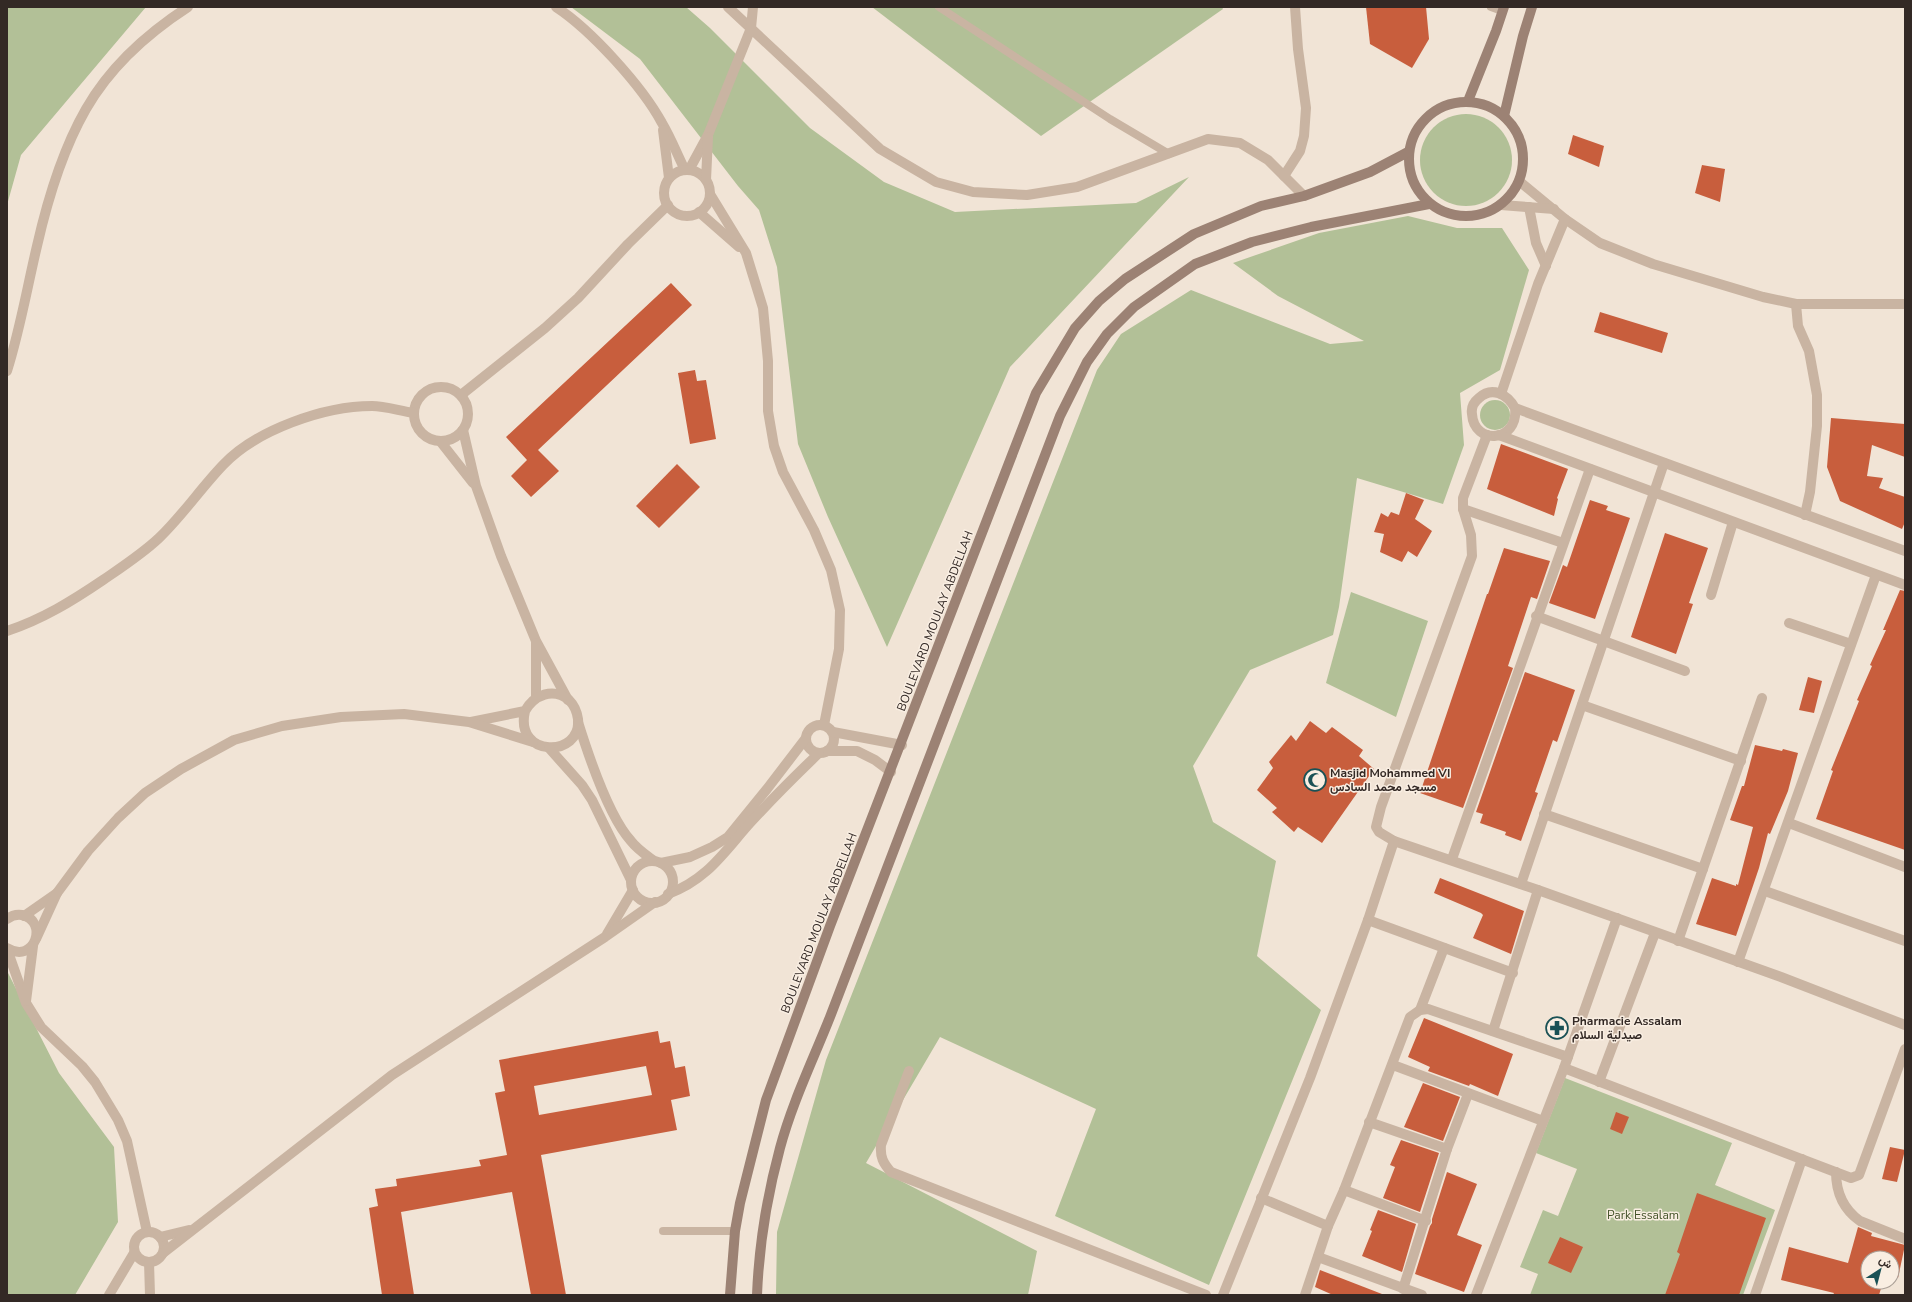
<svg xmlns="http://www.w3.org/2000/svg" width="1912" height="1302" viewBox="0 0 1912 1302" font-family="'Nunito Sans',Vazirmatn,sans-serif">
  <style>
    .green { fill: #b2c097 }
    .building { fill: #c85e3d; fill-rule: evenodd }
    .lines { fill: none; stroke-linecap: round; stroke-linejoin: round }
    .lane { stroke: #c9b4a2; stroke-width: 8 }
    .street { stroke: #c9b4a2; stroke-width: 10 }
    .secondary { stroke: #9c8274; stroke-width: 10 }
    .labels { text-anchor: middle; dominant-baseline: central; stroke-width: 3; stroke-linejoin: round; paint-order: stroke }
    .street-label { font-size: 12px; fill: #332925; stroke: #f9eee2 }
    .poi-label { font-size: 12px; font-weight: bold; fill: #332925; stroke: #f9eee2; text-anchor: start }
    .park-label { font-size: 12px; fill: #435228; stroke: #f9eee2 }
  </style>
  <rect width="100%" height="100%" fill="#f1e4d6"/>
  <g class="green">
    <polygon points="7,7 146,7 21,155 7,205"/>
    <polygon points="571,7 686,7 710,28 810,128 884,182 955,212 1136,203 1189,177 1010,367 887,647 828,517 798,444 777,267 759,210 738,186 640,59"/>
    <polygon points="872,7 1222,7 1223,9 1041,136"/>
    <circle cx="1466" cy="160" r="46"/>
    <polygon points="1408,216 1457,228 1502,228 1529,270 1500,370 1460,393 1464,445 1443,504 1357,478 1339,607 1333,635 1250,670 1193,766 1213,822 1276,861 1257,956 1321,1010 1209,1285 1055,1216 1096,1109 940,1037 866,1163 1037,1251 1028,1295 776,1295 777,1232 826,1060 1097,370 1121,334 1191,290 1330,344 1364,341 1278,296 1233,263 1319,233"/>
    <circle cx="1495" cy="415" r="15"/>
    <polygon points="1351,592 1428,621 1396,717 1326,683"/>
    <polygon points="7,971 59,1073 114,1147 118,1222 75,1295 7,1295"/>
    <polygon points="1565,1078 1732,1143 1715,1185 1775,1210 1743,1295 1530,1295 1538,1274 1520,1267 1543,1210 1558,1216 1577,1169 1536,1153"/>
  </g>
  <g class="building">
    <polygon points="1366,7 1426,7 1429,39 1412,68 1370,44"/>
    <polygon points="1573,135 1604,146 1599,167 1568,154"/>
    <polygon points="1702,165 1725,169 1720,202 1695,193"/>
    <polygon points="671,283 692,305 538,450 559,471 531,497 511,476 527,460 506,437"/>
    <polygon points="1600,312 1668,333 1662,353 1594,332"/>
    <polygon points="695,370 697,381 706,380 716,439 690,444 678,373"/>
    <polygon points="1831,418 1905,424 1905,457 1872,445 1867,476 1883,478 1879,488 1905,497 1905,522 1902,529 1840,501 1827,467"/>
    <polygon points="1501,444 1568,469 1557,498 1558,499 1554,516 1487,489"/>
    <polygon points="677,464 700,487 659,528 636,506"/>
    <polygon points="1406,493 1424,500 1415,519 1432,531 1417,557 1408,551 1402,562 1380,552 1384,534 1374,532 1381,513 1388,517 1391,512 1399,515"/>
    <polygon points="1590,500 1608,506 1606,510 1630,518 1595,619 1549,603 1563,565 1567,567"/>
    <polygon points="1665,533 1708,548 1689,603 1693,604 1676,654 1631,637"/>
    <polygon points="1504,548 1550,561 1537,599 1531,597 1508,666 1513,668 1463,808 1420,793 1487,594 1488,594"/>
    <polygon points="1900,590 1905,591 1905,850 1816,819 1833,771 1831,770 1859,701 1857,700 1872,666 1870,665 1886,630 1883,630"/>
    <polygon points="1525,672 1575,690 1557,742 1553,740 1535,792 1538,793 1521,841 1505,835 1506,832 1480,823 1483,814 1476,812"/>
    <polygon points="1808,677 1822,681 1814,713 1799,710"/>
    <polygon points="1310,721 1326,733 1332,727 1363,750 1359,756 1374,769 1322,843 1298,827 1294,832 1272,812 1277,808 1257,790 1273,768 1269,762 1291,735 1296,741"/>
    <polygon points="1755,745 1782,751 1783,749 1798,753 1788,791 1770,834 1768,833 1759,868 1736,936 1696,924 1712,878 1736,886 1736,884 1738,885 1753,827 1730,820 1742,786 1744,786"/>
    <polygon points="1440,878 1524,911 1511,954 1473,938 1483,915 1481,913 1434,893"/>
    <polygon points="1424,1018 1513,1054 1498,1096 1470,1084 1469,1086 1428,1071 1430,1067 1408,1057"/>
    <path d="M658,1031L660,1043L670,1041L675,1068L685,1066L690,1096L671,1100L677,1130L541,1155L566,1295H531L512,1192L401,1212L414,1295H382L369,1208L378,1206L375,1189L397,1186L396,1179L481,1166L479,1160L507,1155L495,1093L505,1091L499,1060ZM646,1066L652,1095L539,1115L534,1086Z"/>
    <polygon points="1423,1083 1460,1097 1443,1141 1404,1127"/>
    <polygon points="1616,1112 1629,1117 1622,1134 1610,1129"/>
    <polygon points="1401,1140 1439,1153 1420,1212 1383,1198 1395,1167 1390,1165"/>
    <polygon points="1890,1147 1905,1150 1897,1182 1882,1179"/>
    <polygon points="1447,1172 1477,1184 1457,1235 1482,1245 1464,1292 1415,1274 1430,1226 1432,1223 1432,1219"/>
    <polygon points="1697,1193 1766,1218 1739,1295 1665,1295 1680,1254 1677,1252"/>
    <polygon points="1378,1210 1416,1224 1402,1272 1362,1256 1372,1231 1370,1230"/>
    <polygon points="1858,1227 1872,1233 1871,1236 1905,1245 1898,1278 1892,1276 1892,1258 1868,1258 1868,1282 1883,1282 1879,1295 1833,1295 1834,1293 1781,1280 1789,1247 1848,1263"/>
    <polygon points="1560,1237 1583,1247 1571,1273 1548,1263"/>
    <polygon points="1320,1270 1382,1294 1382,1295 1333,1295 1315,1287"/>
  </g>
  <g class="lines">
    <g class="lane">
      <polyline points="939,7 1110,119 1169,154"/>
      <polyline points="1491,7 1502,11"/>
      <polyline points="663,1231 735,1231"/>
    </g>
    <g class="street">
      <path d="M556,7C591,30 642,86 662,123C671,138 677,154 685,170"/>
      <polyline points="728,7 880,149 936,182 973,192 1027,195 1077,187 1208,139 1240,143 1268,160 1304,196"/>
      <polyline points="663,130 669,178"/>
      <polyline points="689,170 708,135 751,28 753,7"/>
      <circle cx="687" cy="193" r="23"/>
      <polyline points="1284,176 1300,151 1304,136 1306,108 1298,49 1295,7"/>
      <polyline points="706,180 708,137"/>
      <polyline points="1519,181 1565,219 1600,243 1653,264 1763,297 1796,304 1905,304"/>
      <polyline points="710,194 746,253 763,308 768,361 768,411 774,446 783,472 814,530 831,570 840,610 839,649 824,725"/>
      <polyline points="1501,205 1554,209"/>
      <polyline points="1529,207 1536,243 1546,266"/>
      <polyline points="699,212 739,247"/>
      <polyline points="1796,304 1798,326 1809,351 1817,395 1817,426 1810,492 1805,515"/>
      <path d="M7,371C20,330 27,288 37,246C47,202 63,149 86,109C110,67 148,33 188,7"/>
      <circle cx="441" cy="414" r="27"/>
      <polyline points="1501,394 1538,284 1565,219"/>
      <polyline points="461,395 545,328 578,298 628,244 668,205"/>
      <path d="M1515,408C1519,442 1474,446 1472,414C1471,408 1474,402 1479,398C1492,386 1507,394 1515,408L1905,551"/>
      <polyline points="463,430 476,486 501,556 536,641 568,700"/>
      <polyline points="1487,435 1463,498 1463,509 1471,535 1472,556 1381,807 1376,827 1379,832 1394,841 1538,890 1781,977 1905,1025"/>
      <polyline points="1499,435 1905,585"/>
      <polyline points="440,441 473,483"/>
      <polyline points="1463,509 1563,543"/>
      <polyline points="1711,595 1733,522"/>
      <polyline points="1536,616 1685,671"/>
      <polyline points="1789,623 1851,644"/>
      <path d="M7,631C43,619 72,601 103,580C122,567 142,554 159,538C182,516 201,488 223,465C256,430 324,406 372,406C385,406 400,411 414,413"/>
      <polyline points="536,643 536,698"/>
      <polyline points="1582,705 1741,761"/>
      <path d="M471,722L525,711C534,695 553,687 569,700C574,705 577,712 578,719C582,758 514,758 525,711"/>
      <path d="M578,722C588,754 609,817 631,841C637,849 646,855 654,861"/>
      <circle cx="820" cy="739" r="14"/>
      <polyline points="833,732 902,745"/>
      <polyline points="549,748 582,785 592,800 631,880"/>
      <polyline points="827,751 857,751 875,760 891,772"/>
      <polyline points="1544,814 1703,869"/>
      <polyline points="1789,823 1905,867"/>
      <polyline points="1452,859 1590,469"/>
      <circle cx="652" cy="882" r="21"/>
      <polyline points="661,863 690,857 712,847 728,837 767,789 806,738"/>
      <polyline points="1521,884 1664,463"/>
      <polyline points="1765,891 1905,941"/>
      <path d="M668,894C707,880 724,852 750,823C772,799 795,776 819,753"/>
      <polyline points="24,916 57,893"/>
      <path d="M7,919C11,916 16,914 22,915C49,921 35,965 7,948"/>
      <polyline points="1368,920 1513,973"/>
      <polyline points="607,934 633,890"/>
      <polyline points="36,939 57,893 88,851 118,818 145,793 181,769 234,740 282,726 341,717 404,714 469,722 533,742"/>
      <polyline points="1678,941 1762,698"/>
      <polyline points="7,949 26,1003 41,1027 82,1066 95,1082 118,1120 127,1141 147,1232"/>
      <polyline points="1738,962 1876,575"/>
      <polyline points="26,1001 33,946"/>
      <polyline points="1420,1010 1444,948"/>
      <polyline points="1493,1031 1538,890"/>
      <polyline points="1393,1065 1543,1121"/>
      <polyline points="1564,1068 1851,1178 1859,1175 1905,1049"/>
      <path d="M909,1071L881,1145C880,1157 883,1163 891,1172L1206,1295"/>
      <polyline points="1599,1082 1655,933"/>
      <polyline points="1369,1122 1447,1149"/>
      <path d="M1836,1172C1836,1193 1843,1209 1860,1221L1905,1239"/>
      <polyline points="1344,1190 1426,1221"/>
      <polyline points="1261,1198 1328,1226"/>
      <circle cx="149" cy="1247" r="15"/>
      <polyline points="160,1237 189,1230"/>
      <polyline points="163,1253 392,1075 605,937 655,902"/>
      <polyline points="1318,1257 1422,1295"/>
      <polyline points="149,1262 150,1295"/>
      <polyline points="1403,1289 1447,1149 1468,1094"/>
      <polyline points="109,1295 134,1253"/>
      <polyline points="1223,1295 1310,1078 1368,920 1394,841"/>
      <polyline points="1305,1295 1328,1226 1344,1190 1410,1017 1420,1010 1428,1009 1568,1057"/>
      <polyline points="1476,1295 1564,1068 1617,918"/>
      <polyline points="1755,1295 1802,1159"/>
    </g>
    <g class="secondary">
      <polyline points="1468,101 1496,31 1504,7"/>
      <circle cx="1466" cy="159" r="57"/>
      <polyline points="1504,116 1523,36 1532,7"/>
      <polyline points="730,1295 735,1231 740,1203 766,1100 830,926 1036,393 1075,328 1099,301 1125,279 1194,234 1261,206 1304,196 1370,172 1408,152"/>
      <path d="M757,1295C759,1245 767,1196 780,1148C792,1103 813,1060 830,1017L1060,416L1087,362L1107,334L1134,307L1195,264L1252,242L1311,227L1429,204"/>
    </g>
  </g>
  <defs>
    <g id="mosque-ring" transform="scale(1.15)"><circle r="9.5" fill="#f9eee2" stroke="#1a5155" stroke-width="1.5"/><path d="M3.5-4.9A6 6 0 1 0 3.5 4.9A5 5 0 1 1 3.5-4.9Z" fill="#1a5155"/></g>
    <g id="pharmacy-ring" transform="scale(1.15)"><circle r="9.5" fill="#f9eee2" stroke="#1a5155" stroke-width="1.5"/><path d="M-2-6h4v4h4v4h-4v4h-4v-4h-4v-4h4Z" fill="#1a5155"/></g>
  </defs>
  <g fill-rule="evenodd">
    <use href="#mosque-ring" x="1315" y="780"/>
    <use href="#pharmacy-ring" x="1557" y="1028"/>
  </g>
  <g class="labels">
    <g class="street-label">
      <text transform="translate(935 621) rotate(-69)">BOULEVARD MOULAY ABDELLAH</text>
      <text transform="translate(819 923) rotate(-69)">BOULEVARD MOULAY ABDELLAH</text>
    </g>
    <g class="poi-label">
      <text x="1330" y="773">Masjid Mohammed VI<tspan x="1330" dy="14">مسجد محمد السادس</tspan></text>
      <text x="1572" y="1021">Pharmacie Assalam<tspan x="1572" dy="14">صيدلية السلام</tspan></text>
    </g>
    <g class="park-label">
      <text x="1643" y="1215">Park Essalam</text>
    </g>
  </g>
  <rect width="1912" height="1302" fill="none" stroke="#332925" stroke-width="16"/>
  <g transform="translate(1880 1270) rotate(36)"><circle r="19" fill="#f9eee2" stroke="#aa9f96"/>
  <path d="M0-3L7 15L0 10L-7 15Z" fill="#1a5155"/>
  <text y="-6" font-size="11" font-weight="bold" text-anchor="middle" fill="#332925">ش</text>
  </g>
</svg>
